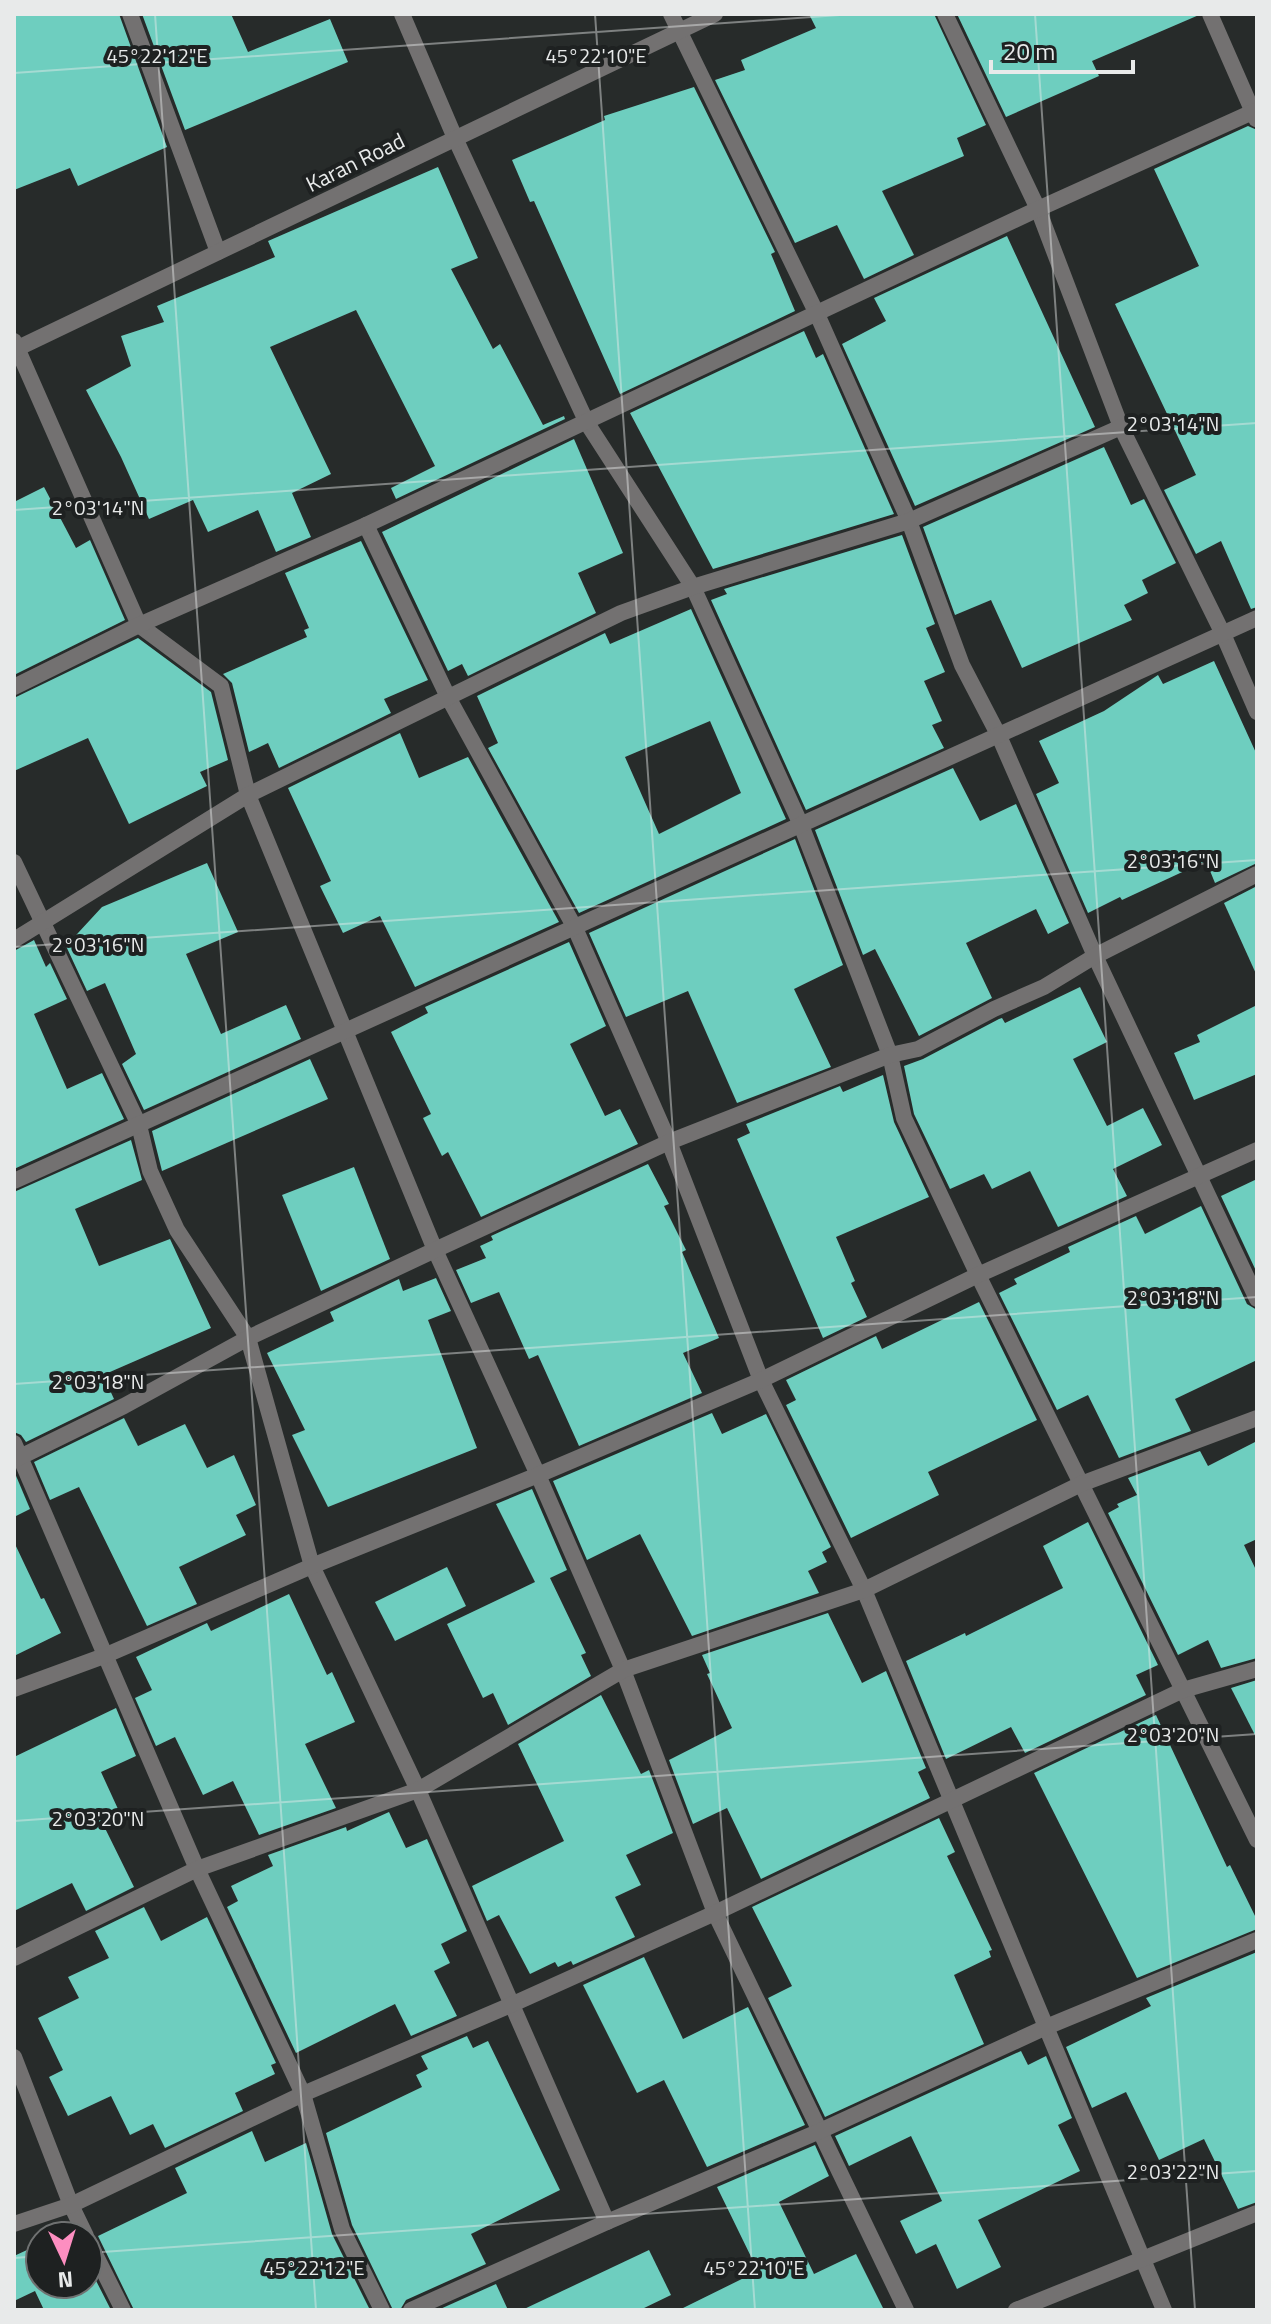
<svg xmlns="http://www.w3.org/2000/svg" width="1271" height="2324" viewBox="0 0 1271 2324" font-family="'Titillium Web',sans-serif">
  <style>
    .building { fill: #6ecebf; fill-rule: evenodd }
    .lines { fill: none; stroke-linecap: round; stroke-linejoin: round }
    .minor { stroke: #737171; stroke-width: 16 }
    .tertiary { stroke: #737171; stroke-width: 16 }
    .ticks { fill: none; stroke: #e8eaea; stroke-width: 2; stroke-opacity: 0.45 }
    .labels { text-anchor: middle; dominant-baseline: central; stroke-width: 8; stroke-linejoin: round; paint-order: stroke }
    .street-label { font-size: 22px; fill: #e8eaea; stroke: #1e2121 }
    .ticks-label { font-size: 20px; text-anchor: middle; fill: #e8eaea; stroke: #1e2121; stroke-width: 8; stroke-linejoin: round; paint-order: stroke }
  </style>
  <rect width="100%" height="100%" fill="#272b2a"/>
  <g class="building">
    <polygon points="14,14 119,14 167,147 78,186 70,168 14,190"/>
    <polygon points="142,14 231,14 248,52 330,19 348,62 185,130"/>
    <polygon points="809,14 934,14 986,125 957,138 964,156 882,191 914,255 864,279 837,225 795,243 715,80 745,70 741,60 816,28"/>
    <polygon points="957,14 1199,14 1199,15 1092,61 1099,76 1006,117"/>
    <polygon points="694,87 775,252 771,254 795,311 620,394 534,201 530,202 512,160 605,120 604,116"/>
    <polygon points="1248,126 1257,130 1257,607 1251,609 1221,541 1196,554 1164,490 1196,475 1115,304 1199,266 1154,169"/>
    <polygon points="438,167 478,258 451,269 493,349 500,344 543,425 564,416 565,419 396,499 391,488 435,466 356,310 270,347 331,474 292,493 311,537 276,552 258,510 208,532 193,500 149,519 121,457 86,390 131,366 121,336 164,322 157,306 275,257 268,241"/>
    <polygon points="1007,236 1095,427 915,506 842,344 886,321 874,298"/>
    <polygon points="804,331 816,358 823,354 894,514 713,569 630,413"/>
    <polygon points="574,439 623,553 578,573 596,613 468,676 462,664 448,671 382,532"/>
    <polygon points="1104,447 1131,505 1144,499 1176,563 1142,580 1148,593 1124,605 1132,620 1022,668 991,600 955,615 923,527"/>
    <polygon points="44,487 76,548 90,540 125,620 14,675 14,502"/>
    <polygon points="902,535 935,624 926,628 945,672 924,681 942,721 932,725 944,748 806,810 711,600 727,594 724,589"/>
    <polygon points="361,541 428,680 384,699 391,713 279,768 268,743 249,752 232,683 223,674 307,637 304,630 309,628 285,573"/>
    <path d="M691,609L786,819L579,913L488,748L498,743L477,696L605,633L610,644ZM710,721L741,793L659,834L625,757Z"/>
    <polygon points="138,638 211,692 228,760 200,772 207,786 129,824 88,738 14,771 14,698"/>
    <polygon points="1214,661 1257,755 1257,863 1215,883 1206,861 1122,900 1120,897 1088,913 1036,794 1059,783 1039,741 1104,711 1158,675 1163,684"/>
    <polygon points="400,733 419,778 468,757 559,922 415,987 380,916 343,933 320,886 331,881 288,788"/>
    <polygon points="953,768 980,821 1016,804 1069,923 1048,934 1036,909 966,943 992,998 919,1036 875,949 863,955 815,830"/>
    <polygon points="795,839 843,965 794,989 831,1067 737,1103 688,991 626,1017 589,933"/>
    <polygon points="207,863 238,932 186,954 221,1034 286,1005 301,1039 144,1110 122,1064 136,1054 105,983 87,991 66,946 102,907"/>
    <polygon points="1257,886 1257,976 1224,903"/>
    <polygon points="34,940 46,967 50,963 67,999 34,1014 67,1089 102,1073 124,1119 14,1169 14,951"/>
    <polygon points="569,942 606,1026 570,1044 605,1116 620,1109 638,1144 481,1217 448,1152 442,1156 423,1118 431,1114 391,1032 428,1013 425,1007"/>
    <polygon points="1080,987 1107,1042 1073,1059 1107,1126 1143,1108 1162,1145 1113,1169 1127,1196 1058,1227 1030,1171 992,1189 984,1174 950,1189 914,1114 904,1066 923,1059 999,1019 1002,1018 1005,1023"/>
    <polygon points="1257,1005 1257,1074 1194,1100 1174,1053 1200,1042 1197,1035"/>
    <polygon points="310,1059 328,1099 162,1171 152,1131"/>
    <polygon points="883,1075 894,1122 929,1197 836,1237 855,1281 851,1283 867,1317 823,1338 737,1139 750,1133 746,1124 840,1086 843,1092"/>
    <polygon points="131,1140 142,1180 75,1209 99,1266 170,1239 211,1328 103,1375 114,1399 26,1442 21,1435 14,1432 14,1192"/>
    <polygon points="648,1164 669,1204 664,1206 686,1250 682,1252 719,1338 683,1353 702,1393 579,1446 538,1355 529,1359 499,1292 471,1303 456,1270 486,1258 480,1246 493,1240 491,1236"/>
    <polygon points="354,1167 390,1259 321,1291 282,1195"/>
    <polygon points="1257,1179 1257,1273 1221,1196"/>
    <polygon points="1201,1206 1247,1304 1257,1310 1257,1360 1175,1399 1191,1431 1119,1458 1088,1395 1057,1410 999,1293 1017,1284 1014,1279 1070,1252 1068,1247 1136,1216 1145,1234"/>
    <polygon points="436,1278 451,1311 428,1320 477,1448 328,1507 292,1435 305,1430 267,1353 334,1321 330,1312 399,1279 403,1291"/>
    <polygon points="979,1302 1037,1420 928,1472 939,1495 851,1538 786,1405 796,1400 786,1380 876,1336 882,1349"/>
    <polygon points="712,1413 722,1434 766,1414 831,1547 822,1552 827,1562 808,1571 819,1593 692,1636 640,1534 587,1560 553,1481"/>
    <polygon points="124,1418 138,1446 185,1424 207,1468 234,1455 256,1505 236,1515 246,1535 179,1567 197,1604 147,1626 79,1487 50,1500 34,1462"/>
    <polygon points="1257,1441 1257,1539 1244,1545 1257,1572 1257,1658 1221,1668 1208,1640 1178,1655 1108,1513 1119,1507 1117,1504 1137,1495 1128,1478 1200,1451 1208,1466"/>
    <polygon points="14,1471 30,1509 14,1517"/>
    <polygon points="532,1489 567,1570 550,1578 586,1653 581,1655 591,1676 508,1725 493,1693 483,1698 447,1624 535,1582 496,1504"/>
    <polygon points="1088,1522 1158,1665 1136,1675 1146,1695 1025,1753 1011,1727 946,1759 906,1661 965,1633 966,1636 1063,1588 1043,1546"/>
    <polygon points="14,1542 41,1599 44,1598 61,1633 14,1656"/>
    <polygon points="447,1567 466,1606 395,1641 375,1602"/>
    <polygon points="289,1594 327,1675 332,1672 355,1722 305,1744 336,1808 259,1835 233,1781 203,1795 175,1737 156,1746 135,1698 152,1690 136,1657 207,1623 211,1631"/>
    <polygon points="828,1613 862,1683 886,1671 926,1768 918,1772 930,1798 761,1879 727,1808 693,1824 669,1760 732,1728 707,1674 710,1673 702,1655"/>
    <polygon points="1257,1680 1257,1739 1231,1688"/>
    <polygon points="601,1695 641,1774 649,1770 673,1833 626,1855 641,1885 615,1897 635,1937 573,1965 571,1961 558,1967 555,1962 530,1974 499,1915 487,1921 472,1886 564,1841 518,1744"/>
    <polygon points="116,1708 136,1756 101,1772 118,1809 100,1818 134,1887 86,1911 72,1883 14,1911 14,1757"/>
    <polygon points="1156,1715 1227,1867 1230,1865 1257,1920 1257,1929 1137,1978 1034,1773"/>
    <polygon points="389,1812 406,1848 427,1839 467,1931 441,1944 450,1963 434,1971 457,2016 411,2036 395,2004 296,2053 227,1907 238,1901 231,1886 273,1866 268,1855 346,1827 347,1831"/>
    <polygon points="939,1818 955,1852 947,1856 992,1950 989,1951 991,1957 954,1975 984,2044 825,2117 768,1998 792,1986 752,1907"/>
    <polygon points="144,1907 161,1941 207,1917 276,2063 271,2065 275,2074 235,2093 243,2111 165,2148 153,2124 130,2135 111,2096 68,2116 49,2077 63,2070 38,2018 79,1998 68,1977 109,1958 95,1931"/>
    <polygon points="1257,1952 1257,2202 1238,2209 1204,2139 1159,2160 1126,2092 1092,2108 1066,2047 1151,2006 1146,1998"/>
    <polygon points="644,1957 683,2039 748,2007 805,2125 707,2167 664,2080 637,2093 583,1985"/>
    <polygon points="467,2036 473,2048 488,2041 560,2190 471,2234 486,2264 406,2300 400,2310 393,2310 352,2225 326,2133 422,2087 416,2075 428,2069 421,2056"/>
    <polygon points="1021,2051 1028,2065 1046,2056 1072,2118 1058,2125 1080,2171 978,2220 1001,2267 957,2289 936,2244 916,2254 900,2221 942,2201 911,2136 849,2166 835,2136"/>
    <polygon points="252,2131 265,2162 306,2143 332,2234 370,2310 134,2310 98,2236 187,2193 175,2168"/>
    <polygon points="815,2145 829,2176 779,2202 814,2274 856,2254 884,2310 679,2310 758,2271 717,2187"/>
    <polygon points="40,2244 40,2284 88,2284 88,2265 111,2310 44,2310 35,2291 14,2301 14,2256"/>
    <polygon points="649,2250 671,2295 640,2310 522,2310"/>
    <polygon points="496,2284 508,2310 438,2310"/>
  </g>
  <g class="lines">
    <g class="minor">
      <polyline points="130,14 218,252"/>
      <polyline points="402,14 455,138 587,423 693,587 801,825 890,1055 904,1118 978,1275 1257,1840"/>
      <polyline points="671,14 817,314 909,521 962,665 999,736 1095,956 1257,1299"/>
      <polyline points="945,14 1038,209 1121,427 1223,634 1257,712"/>
      <polyline points="1210,14 1256,119"/>
      <polyline points="14,341 139,625 221,686 248,795 435,1250 538,1475 623,1670 715,1913 906,2310"/>
      <polyline points="366,525 448,697 575,928 669,1142 761,1380 864,1590 1164,2310"/>
      <polyline points="14,687 139,625 366,525 1038,209 1257,110"/>
      <polyline points="14,862 139,1125 150,1171 177,1230 248,1338 312,1566 418,1790 607,2222"/>
      <polyline points="14,940 248,795 621,613 693,587 909,521 1121,427"/>
      <polyline points="14,1181 1257,618"/>
      <polyline points="14,1443 197,1869 303,2094 342,2229 382,2310"/>
      <polyline points="14,1460 124,1406 248,1338 435,1250 669,1142 890,1055 918,1049 994,1009 1044,987 1095,956 1257,874"/>
      <polyline points="14,1689 104,1656 312,1566 538,1475 761,1380 978,1275 1257,1150"/>
      <polyline points="14,1958 197,1869 418,1790 623,1670 864,1590 1081,1484 1257,1418"/>
      <polyline points="14,2057 71,2205 86,2236"/>
      <polyline points="14,2224 71,2205 303,2094 513,2004 715,1913 1183,1690 1257,1669"/>
      <polyline points="88,2240 123,2310"/>
      <polyline points="411,2310 607,2222 820,2131 1044,2028 1257,1940"/>
      <polyline points="1016,2310 1257,2213"/>
    </g>
    <polyline class="tertiary" points="14,350 715,14"/>
  </g>
  <path class="ticks" d="M155,14L316,2310M595,14L755,2310M1035,14L1195,2310M14,73L854,14M14,510L1257,423M14,947L1257,860M14,1384L1257,1297M14,1821L1257,1734M88,2253L1257,2171M14,2258L40,2256"/>
  <g class="labels">
    <g class="street-label">
      <text transform="translate(355 162) rotate(-26)">Karan Road</text>
    </g>
  </g>
  <g class="ticks-label">
    <text x="157" y="63">45°22'12"E</text>
    <text x="596" y="63">45°22'10"E</text>
    <text x="1173" y="431">2°03'14"N</text>
    <text x="98" y="515">2°03'14"N</text>
    <text x="1173" y="868">2°03'16"N</text>
    <text x="98" y="952">2°03'16"N</text>
    <text x="1173" y="1305">2°03'18"N</text>
    <text x="98" y="1389">2°03'18"N</text>
    <text x="1173" y="1742">2°03'20"N</text>
    <text x="98" y="1826">2°03'20"N</text>
    <text x="1173" y="2179">2°03'22"N</text>
    <text x="314" y="2275">45°22'12"E</text>
    <text x="754" y="2275">45°22'10"E</text>
  </g>
  <rect width="1271" height="2324" fill="none" stroke="#e8eaea" stroke-width="32"/>
  <g transform="translate(64 2260) rotate(176)"><circle r="38" fill="#1e2121" stroke="#6f7171" stroke-width="2"/>
  <path d="M0-6L14 30L0 20L-14 30Z" fill="#fd8ec0"/>
  <text y="-12" font-size="22" font-weight="bold" text-anchor="middle" fill="#e8eaea">N</text>
  </g>
  <path d="M991 60v12h142v-12" fill="none" stroke="#e8eaea" stroke-width="4"/>
  <text x="1003" y="60" font-size="24" fill="#e8eaea" stroke="#1e2121" stroke-width="6" paint-order="stroke">20 m</text>
</svg>
